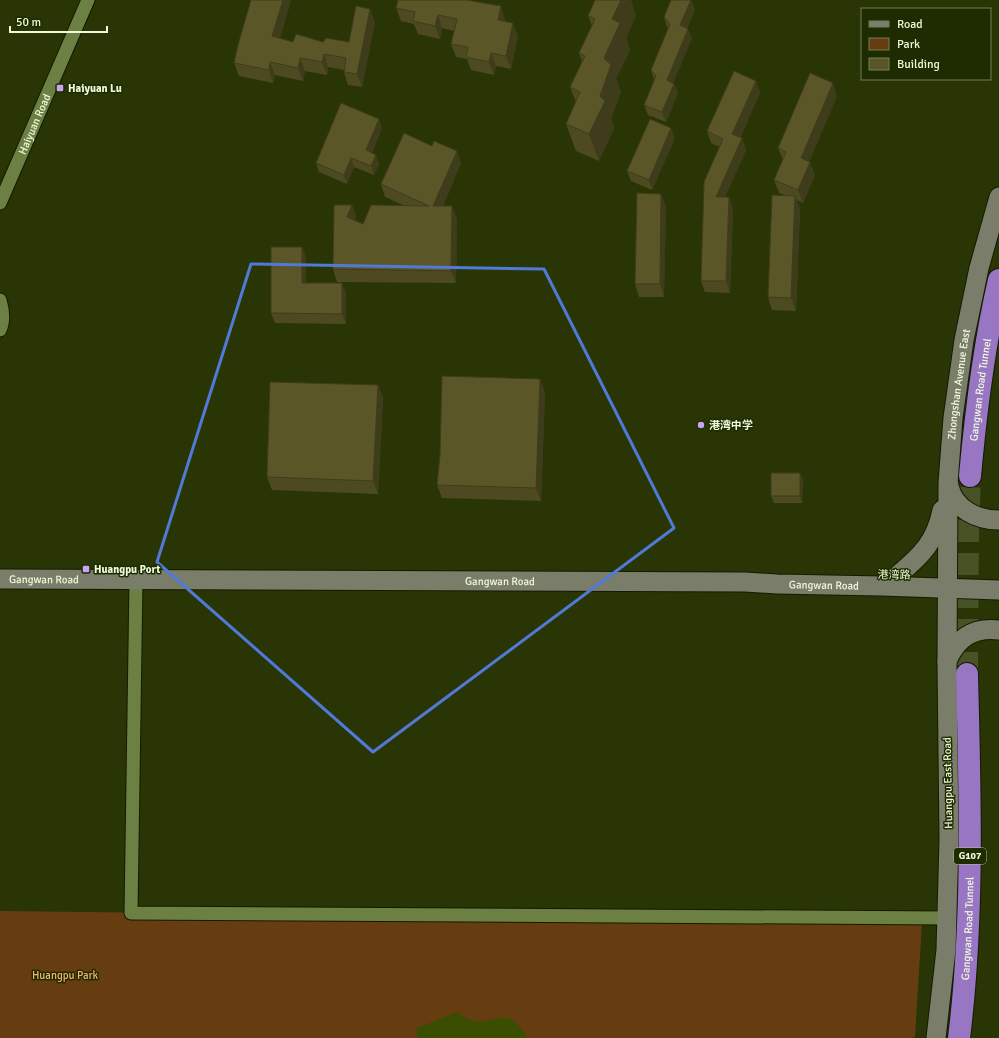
<svg xmlns="http://www.w3.org/2000/svg" width="999" height="1038" viewBox="0 0 999 1038" font-family="Signika,'Noto Sans SC',sans-serif">
  <style>
    .green { fill: #663d10 }
    .water { fill: #3b4d00 }
    .lines { fill: none; stroke-linecap: round; stroke-linejoin: round }
    .highway-tunnel { stroke: #475325; stroke-width: 22; stroke-dasharray: 22 11; stroke-linecap: butt }
    .street-casing { stroke: #131b00; stroke-width: 15 }
    .secondary-casing { stroke: #131b00; stroke-width: 21 }
    .highway-casing { stroke: #131b00; stroke-width: 24 }
    .street { stroke: #6d8044; stroke-width: 13 }
    .secondary { stroke: #7a7d6a; stroke-width: 19 }
    .highway { stroke: #9876c4; stroke-width: 22 }
    .wall { fill: #4d4a22 }
    .shaded-wall { fill: #3f3c1c }
    .building { fill: #5a5628; stroke: #3f3c1c }
    .marked { fill: none; stroke: #5179d8; stroke-width: 3; stroke-linejoin: round }
    .poi-dot { fill: #c6a6f0; stroke: #1f2b00; stroke-width: 1.5 }
    .labels { text-anchor: middle; dominant-baseline: central; stroke-width: 3; stroke-linejoin: round; paint-order: stroke }
    .shield { fill: #1f2b00; stroke: #b0bc99; stroke-width: 1 }
    .shield-label { font-size: 10px; font-weight: bold; fill: #eefada }
    .poi-label { font-size: 11px; font-weight: bold; fill: #eefada; stroke: #1f2b00; text-anchor: start }
    .street-label { font-size: 11px; fill: #eefada; stroke: #1f2b00 }
    .park-label { font-size: 11px; fill: #fab472; stroke: #1f2b00 }
  </style>
  <rect width="100%" height="100%" fill="#293505"/>
  <polygon class="green" points="0,911 922,922 915,1037 913,1038 0,1038"/>
  <path class="water" d="M457,1012C462,1015 468,1020 474,1021C501,1023 504,1005 526,1035L525,1038H417V1028Z"/>
  <g class="lines">
    <polyline class="highway-tunnel" points="967,674 968,531 970,476"/>
    <g class="street-casing">
      <g id="street">
        <path id="s1" d="M0,203L88,0"/>
        <path d="M0,300C3,310 4,321 0,330"/>
        <polyline points="136,580 131,913 947,918"/>
      </g>
    </g>
    <g class="secondary-casing">
      <g id="secondary">
        <path d="M949,486C954,509 977,520 999,520"/>
        <path d="M898,575C922,555 936,541 942,510"/>
        <path id="s2" d="M0,579L745,582L777,584L881,586L999,590"/>
        <path d="M947,661C957,638 973,627 999,630"/>
        <path id="s3" d="M936,1038L946,950L949,839L947,663L948,483L953,418L964,340L979,268L999,197"/>
      </g>
    </g>
    <g class="highway-casing">
      <g id="highway">
        <path id="s4" d="M970,476C976,410 984,345 999,280"/>
        <path id="s5" d="M959,1038C974,917 970,795 967,674"/>
      </g>
    </g>
    <use href="#street" class="street"/>
    <use href="#secondary" class="secondary"/>
    <use href="#highway" class="highway"/>
  </g>
  <g class="wall">
    <polygon points="251,0 291,0 280,38 293,42 349,42 375,22 362,87 348,85 344,72 344,70 328,67 327,75 305,71 303,81 275,75 273,83 239,76 234,63"/>
    <polygon points="396,8 505,19 505,21 518,36 511,69 496,66 494,75 471,70 467,59 456,57 451,44 454,31 442,28 440,39 418,34 414,24 401,21"/>
    <polygon points="695,9 687,28 692,38 673,83 674,84 678,93 666,122 648,115 644,105 654,80 651,70 668,28 667,27 664,17"/>
    <polygon points="636,15 626,38 630,50 616,79 621,92 611,119 614,128 599,161 576,151 566,124 576,102 570,87 582,61 579,53 592,26 588,16"/>
    <polygon points="756,81 760,93 740,138 742,138 746,150 725,197 729,197 733,209 730,293 705,292 701,281 720,147 711,143 707,131"/>
    <polygon points="837,96 809,162 815,175 803,203 797,200 800,209 796,311 772,310 768,297 787,196 779,193 774,180 783,160 778,148"/>
    <polygon points="382,128 372,153 379,164 374,175 354,167 347,184 319,172 316,163"/>
    <polygon points="675,138 652,190 631,181 627,171"/>
    <polygon points="461,163 443,206 457,219 456,283 337,282 333,269 352,205 356,217 355,220 363,224 405,206 385,197 381,184"/>
    <polygon points="661,194 666,207 664,297 639,297 635,284"/>
    <polygon points="302,247 306,257 306,283 346,293 346,324 275,323 271,313"/>
    <polygon points="378,385 383,398 378,494 272,490 267,477"/>
    <polygon points="545,392 541,501 442,498 437,485"/>
    <polygon points="800,473 803,480 802,503 774,503 771,496"/>
  </g>
  <g class="shaded-wall">
    <polygon points="283,0 291,0 277,49 272,36"/>
    <polygon points="621,0 631,0 636,15 626,38 630,50 616,79 621,92 611,119 614,128 599,161 589,134 600,96 604,58 612,19"/>
    <polygon points="691,0 695,9 684,35 680,25"/>
    <polygon points="501,6 505,19 503,33 498,20"/>
    <polygon points="370,9 375,22 362,87 357,74"/>
    <polygon points="438,15 442,28 440,39 435,26"/>
    <polygon points="513,23 518,36 511,69 506,56"/>
    <polygon points="688,29 692,38 670,90 667,80"/>
    <polygon points="491,53 496,66 494,75 489,62"/>
    <polygon points="324,54 328,67 327,75 322,62"/>
    <polygon points="300,58 305,71 303,81 298,68"/>
    <polygon points="270,62 275,75 273,83 269,70"/>
    <polygon points="756,81 760,93 737,146 732,134"/>
    <polygon points="833,83 837,96 805,171 801,158"/>
    <polygon points="674,84 678,93 666,122 662,112"/>
    <polygon points="379,119 382,128 369,159 366,150"/>
    <polygon points="671,128 675,138 652,190 649,180"/>
    <polygon points="742,138 746,150 720,208 716,197"/>
    <polygon points="457,151 461,163 438,218 433,206"/>
    <polygon points="376,155 379,164 374,175 371,166"/>
    <polygon points="351,158 354,167 347,184 344,175"/>
    <polygon points="810,162 815,175 803,203 798,190"/>
    <polygon points="661,194 666,207 664,297 660,284"/>
    <polygon points="795,196 800,209 796,311 791,298"/>
    <polygon points="729,197 733,209 730,293 726,281"/>
    <polygon points="352,205 356,217 351,229 347,217"/>
    <polygon points="452,206 457,219 456,283 451,271"/>
    <polygon points="302,247 306,257 306,293 302,283"/>
    <polygon points="342,283 346,293 346,324 342,314"/>
    <polygon points="540,379 545,392 541,501 536,488"/>
    <polygon points="378,385 383,398 378,494 373,481"/>
    <polygon points="800,473 803,480 802,503 800,496"/>
  </g>
  <g class="building">
    <polygon points="251,0 283,0 272,36 293,42 296,34 323,42 326,38 349,42 356,6 370,9 357,74 344,72 346,58 324,54 322,62 300,58 298,68 270,62 269,70 234,63 238,45"/>
    <polygon points="398,0 467,0 501,6 498,20 513,23 506,56 491,53 489,62 466,57 468,47 451,44 457,19 438,15 435,26 413,21 415,12 396,8"/>
    <polygon points="595,0 621,0 612,19 620,23 604,58 611,65 600,96 605,101 589,134 566,124 580,92 570,87 585,56 579,53 595,19 588,16"/>
    <polygon points="671,0 691,0 680,25 688,29 667,80 674,84 662,112 644,105 656,76 651,70 670,24 664,17"/>
    <polygon points="734,71 756,81 732,134 742,138 716,197 729,197 726,281 701,281 704,182 723,139 707,131"/>
    <polygon points="810,73 833,83 801,158 810,162 798,190 774,180 786,152 778,148"/>
    <polygon points="341,103 379,119 366,150 376,155 371,166 351,158 344,175 316,163"/>
    <polygon points="650,119 671,128 649,180 627,171"/>
    <polygon points="404,133 432,146 434,141 457,151 433,206 452,206 451,271 333,269 334,205 352,205 347,217 363,224 371,205 429,206 381,184"/>
    <polygon points="637,193 661,194 660,284 635,284"/>
    <polygon points="772,195 795,196 791,298 768,297"/>
    <polygon points="271,247 302,247 302,283 342,283 342,314 271,313"/>
    <polygon points="442,376 540,379 536,488 437,485 440,455"/>
    <polygon points="270,382 378,385 373,481 267,477"/>
    <rect x="771" y="473" width="29" height="23"/>
  </g>
  <path class="marked" d="M251,264L544,269L674,528L373,752L157,562Z"/>
  <g class="poi-dot">
    <rect x="56" y="84" width="8" height="8" rx="2"/>
    <circle cx="701" cy="425" r="4"/>
    <rect x="82" y="565" width="8" height="8" rx="2"/>
  </g>
  <g class="labels">
    <rect class="shield" x="954" y="848" width="32" height="16" rx="3"/>
    <g class="shield-label">
      <text x="970" y="856">G107</text>
    </g>
    <g class="poi-label">
      <text x="68" y="88">Haiyuan Lu</text>
      <text x="709" y="425">港湾中学</text>
      <text x="94" y="569">Huangpu Port</text>
    </g>
    <g class="street-label">
      <text stroke="none"><textPath href="#s1" startOffset="86">Haiyuan Road</textPath></text>
      <text stroke="none"><textPath href="#s3" startOffset="655">Zhongshan Avenue East</textPath></text>
      <text stroke="none"><textPath href="#s4" startOffset="87">Gangwan Road Tunnel</textPath></text>
      <text transform="translate(894 575) rotate(1)">港湾路</text>
      <text stroke="none"><textPath href="#s2" startOffset="44">Gangwan Road</textPath></text>
      <text stroke="none"><textPath href="#s2" startOffset="500">Gangwan Road</textPath></text>
      <text stroke="none"><textPath href="#s2" startOffset="824">Gangwan Road</textPath></text>
      <text transform="translate(948 783) rotate(-91)">Huangpu East Road</text>
      <text stroke="none"><textPath href="#s5" startOffset="110">Gangwan Road Tunnel</textPath></text>
    </g>
    <g class="park-label">
      <text x="65" y="975">Huangpu Park</text>
    </g>
  </g>
  <rect x="861" y="8" width="130" height="72" fill="#1f2b00" stroke="#727e57"/>
  <rect x="869" y="21" width="20" height="6" fill="#7a7d6a" stroke="#727e57"/>
  <text x="897" y="28" font-size="12" fill="#eefada">Road</text>
  <rect x="869" y="38" width="20" height="12" fill="#663d10" stroke="#727e57"/>
  <text x="897" y="48" font-size="12" fill="#eefada">Park</text>
  <rect x="869" y="58" width="20" height="12" fill="#5a5628" stroke="#727e57"/>
  <text x="897" y="68" font-size="12" fill="#eefada">Building</text>
  <path d="M10 26v6h97v-6" fill="none" stroke="#eefada" stroke-width="2"/>
  <text x="16" y="26" font-size="12" fill="#eefada" stroke="#1f2b00" stroke-width="3" paint-order="stroke">50 m</text>
</svg>
